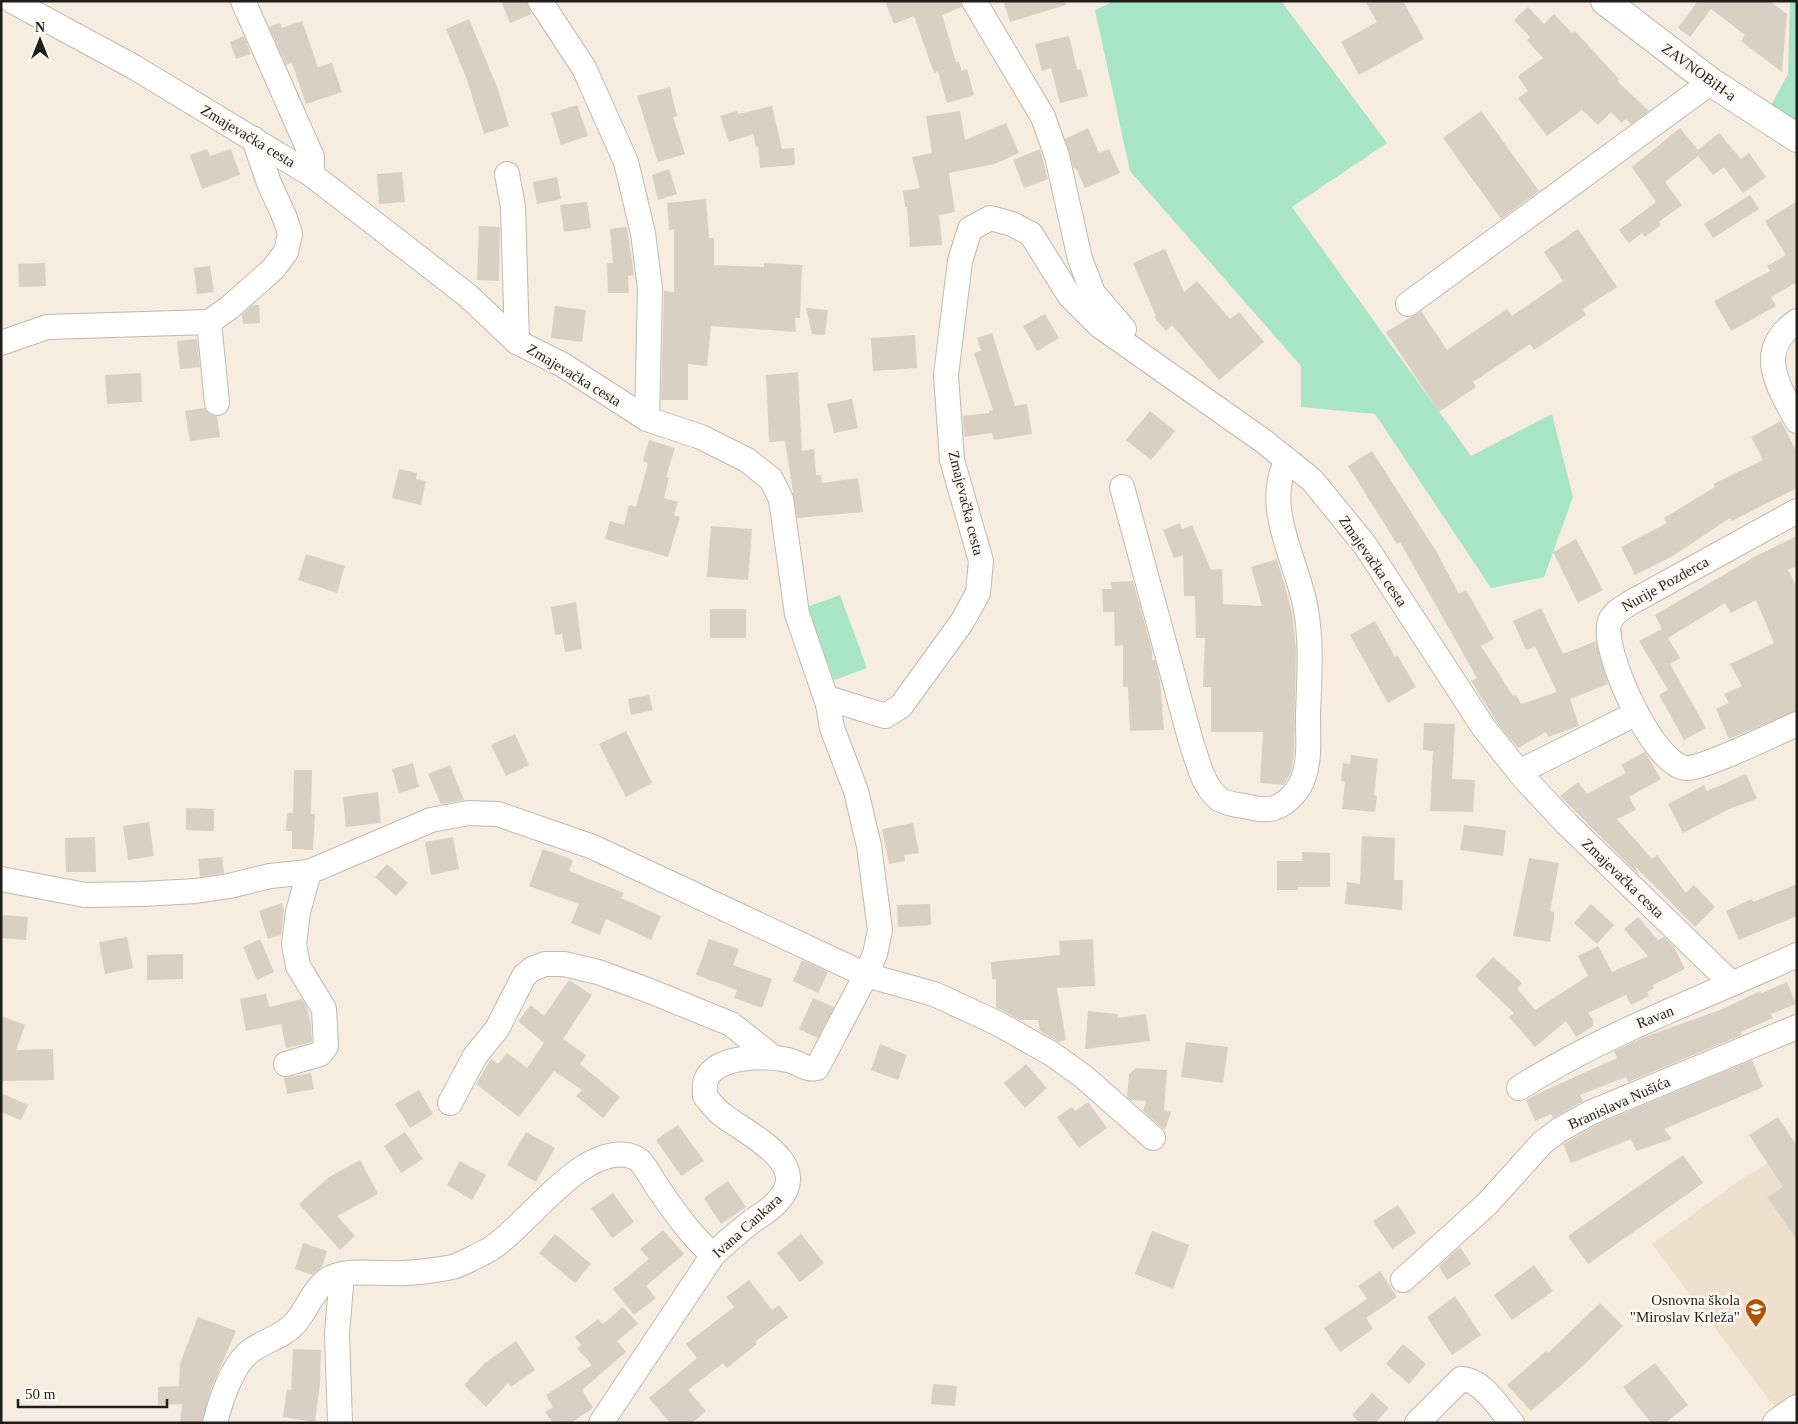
<svg xmlns="http://www.w3.org/2000/svg" width="1798" height="1424" viewBox="0 0 1798 1424" font-family="'Times New Roman',serif">
  <style>
    .built { fill: #efe0cd }
    .green { fill: #a8e5c7 }
    .building { fill: #d9d0c4 }
    .lines { fill: none; stroke-linecap: round; stroke-linejoin: round }
    .minor-casing { stroke: #c2b8ac; stroke-width: 26 }
    .secondary-casing { stroke: #c2b8ac; stroke-width: 30 }
    .minor { stroke: #fff; stroke-width: 24 }
    .secondary { stroke: #fff; stroke-width: 28 }
    .labels { text-anchor: middle; dominant-baseline: central; stroke-width: 5; stroke-linejoin: round; paint-order: stroke }
    .street-label { font-size: 15px; fill: #211d19; stroke: #fefaf5 }
    .poi-label { font-size: 15px; fill: #211d19; stroke: #fefaf5; text-anchor: end }
  </style>
  <rect width="100%" height="100%" fill="#f6ecdf"/>
  <polygon class="built" points="1797,1145 1797,1423 1785,1421 1652,1244 1740,1180"/>
  <g class="green">
    <polygon points="1114,1 1281,1 1387,143 1292,207 1471,456 1552,414 1573,497 1544,577 1491,588 1375,414 1301,407 1301,366 1130,171 1095,10"/>
    <polygon points="1790,1 1797,1 1797,141 1764,118 1788,74"/>
    <polygon points="840,595 867,668 834,680 807,607"/>
  </g>
  <g class="building">
    <polygon points="501,1 526,1 532,14 510,23"/>
    <polygon points="885,1 960,1 962,7 942,15 956,62 959,62 962,71 967,69 974,95 947,103 938,71 934,73 914,16 894,24"/>
    <polygon points="1003,1 1065,1 1066,5 1010,22"/>
    <polygon points="1365,1 1403,1 1424,39 1359,75 1341,42 1377,22"/>
    <polygon points="1698,1 1770,1 1787,14 1782,72 1741,41 1745,35 1711,9 1690,37 1678,28"/>
    <polygon points="1528,7 1544,24 1554,14 1572,33 1575,31 1619,79 1617,81 1649,111 1631,124 1626,119 1622,123 1611,112 1598,125 1582,110 1547,136 1518,98 1528,91 1518,76 1543,58 1527,40 1530,37 1514,20"/>
    <polygon points="469,19 497,87 509,126 484,134 466,77 446,29"/>
    <polygon points="302,21 318,67 332,63 342,92 306,104 292,63 286,65 269,27 280,23 282,28"/>
    <polygon points="244,36 251,54 236,59 230,42"/>
    <polygon points="1069,36 1077,70 1081,69 1088,96 1060,103 1051,68 1042,71 1035,44"/>
    <polygon points="670,87 677,116 673,117 685,154 658,162 637,96"/>
    <polygon points="577,105 588,136 561,145 551,113"/>
    <polygon points="772,106 782,149 794,148 795,165 760,168 758,147 756,147 753,134 729,142 720,116 737,111 738,114"/>
    <polygon points="960,111 965,140 1006,123 1019,153 994,164 949,173 955,212 939,215 942,245 910,247 907,207 905,207 903,191 920,188 912,157 932,153 926,116"/>
    <polygon points="1481,111 1539,191 1501,219 1443,138"/>
    <polygon points="1088,128 1099,153 1109,149 1120,173 1085,188 1076,168 1074,169 1065,139"/>
    <polygon points="1680,128 1698,150 1719,133 1741,159 1749,153 1766,177 1743,193 1724,167 1713,175 1698,156 1665,182 1682,205 1659,222 1661,225 1645,237 1642,233 1629,243 1619,230 1656,202 1632,167"/>
    <polygon points="207,149 210,156 231,149 240,175 202,189 190,155"/>
    <polygon points="1040,149 1048,179 1024,188 1013,160"/>
    <polygon points="669,169 677,194 658,200 652,175"/>
    <polygon points="402,172 405,202 379,204 377,174"/>
    <polygon points="557,177 561,199 537,204 533,182"/>
    <polygon points="1750,195 1759,209 1713,238 1704,224"/>
    <polygon points="706,199 709,238 714,238 714,265 764,267 764,263 802,265 800,318 795,318 796,332 711,326 707,366 688,364 688,400 661,400 664,291 674,292 674,229 669,230 667,203"/>
    <polygon points="1797,201 1797,282 1771,297 1776,306 1731,331 1714,301 1770,271 1767,266 1786,255 1765,221"/>
    <polygon points="587,202 591,228 564,232 560,205"/>
    <polygon points="479,226 500,227 499,281 477,280"/>
    <polygon points="627,227 634,275 628,276 629,293 608,293 607,263 613,263 610,229"/>
    <polygon points="1578,229 1617,287 1583,309 1586,315 1534,350 1530,344 1473,382 1476,387 1439,412 1386,332 1421,311 1447,350 1507,309 1512,316 1563,281 1544,252"/>
    <polygon points="1165,249 1184,292 1197,281 1230,319 1239,312 1264,342 1219,380 1172,325 1166,331 1154,317 1156,316 1133,263"/>
    <polygon points="45,263 46,286 19,287 18,264"/>
    <polygon points="210,266 214,292 197,294 194,268"/>
    <polygon points="253,305 259,305 260,323 243,324 242,315"/>
    <polygon points="555,306 586,310 582,342 551,338"/>
    <polygon points="806,308 828,310 825,335 812,334"/>
    <polygon points="1045,314 1059,338 1037,351 1023,326"/>
    <polygon points="992,333 1015,406 1027,404 1032,434 994,440 992,433 964,437 963,416 989,413 989,411 993,410 974,353 981,351 977,338"/>
    <polygon points="915,335 917,368 873,371 871,338"/>
    <polygon points="197,339 200,367 180,369 177,341"/>
    <polygon points="798,372 802,451 814,449 816,475 821,475 822,483 858,478 863,512 797,518 785,441 769,442 766,375"/>
    <polygon points="141,373 142,402 107,404 105,375"/>
    <polygon points="852,399 858,428 834,433 827,404"/>
    <polygon points="205,408 211,415 217,416 220,437 190,441 185,411"/>
    <polygon points="1150,411 1175,431 1151,460 1126,440"/>
    <polygon points="1781,421 1797,453 1797,488 1732,521 1730,518 1671,557 1635,575 1621,547 1667,523 1664,518 1715,487 1713,484 1763,460 1751,437"/>
    <polygon points="649,440 675,448 666,477 669,478 664,498 678,502 674,515 680,517 668,557 605,539 610,521 624,525 629,505 636,507 648,463 643,461"/>
    <polygon points="1372,451 1436,551 1459,594 1466,590 1494,639 1481,646 1513,696 1516,695 1521,704 1557,692 1535,646 1526,650 1513,621 1541,608 1563,654 1596,641 1608,684 1570,699 1579,726 1548,737 1546,732 1518,748 1500,727 1471,681 1477,678 1400,542 1397,544 1348,466"/>
    <polygon points="399,469 417,473 416,479 426,481 421,505 392,498"/>
    <polygon points="1180,523 1182,529 1192,525 1211,570 1222,569 1223,604 1262,606 1251,567 1277,559 1292,612 1296,650 1294,753 1291,772 1284,785 1260,783 1263,732 1211,732 1211,687 1203,687 1205,638 1196,638 1195,596 1184,596 1183,555 1174,558 1163,530"/>
    <polygon points="711,526 752,529 748,580 707,577"/>
    <polygon points="1797,536 1797,566 1788,570 1797,587 1797,711 1729,739 1716,709 1729,703 1724,694 1742,686 1730,664 1774,643 1756,600 1731,613 1725,603 1668,638 1680,658 1670,664 1706,728 1684,740 1659,695 1668,690 1639,641 1662,629 1655,615 1756,556"/>
    <polygon points="1576,539 1603,590 1578,603 1553,552"/>
    <polygon points="306,554 345,566 337,593 298,580"/>
    <polygon points="1133,581 1152,650 1152,660 1155,660 1160,681 1164,730 1130,731 1128,687 1123,687 1123,645 1115,646 1114,612 1103,612 1102,589 1112,589 1111,582"/>
    <polygon points="576,602 582,649 565,652 562,634 555,635 551,607"/>
    <rect x="710" y="609" width="36" height="29"/>
    <polygon points="1375,621 1395,657 1398,656 1416,687 1388,703 1350,635"/>
    <polygon points="649,695 653,710 631,715 628,699"/>
    <polygon points="1424,723 1455,724 1452,779 1475,780 1473,812 1430,811 1433,751 1423,750"/>
    <polygon points="626,731 652,783 626,797 599,744"/>
    <polygon points="515,734 529,765 506,776 491,745"/>
    <polygon points="1645,752 1661,779 1629,797 1636,810 1617,819 1652,859 1657,855 1686,893 1694,885 1715,907 1695,927 1635,866 1639,875 1560,796 1578,782 1587,794 1626,773 1621,765"/>
    <polygon points="1351,755 1378,759 1374,795 1377,796 1375,812 1342,809 1345,782 1341,781 1343,763 1350,764"/>
    <polygon points="413,763 419,787 399,793 392,769"/>
    <polygon points="450,765 464,800 441,804 428,774"/>
    <polygon points="294,770 312,770 311,814 315,814 313,850 292,849 292,831 286,831 287,813 293,813"/>
    <polygon points="1746,774 1757,799 1729,809 1683,833 1668,804 1704,785 1707,791"/>
    <polygon points="378,792 381,823 346,827 343,797"/>
    <polygon points="186,808 214,809 214,831 186,830"/>
    <polygon points="149,822 154,856 128,860 123,826"/>
    <polygon points="913,823 919,853 904,855 905,861 889,864 882,829"/>
    <polygon points="1464,825 1506,830 1503,856 1460,850"/>
    <polygon points="1362,836 1395,838 1394,880 1403,880 1402,910 1345,904 1347,882 1360,884"/>
    <polygon points="95,837 96,872 66,872 65,838"/>
    <polygon points="453,837 459,869 431,875 425,842"/>
    <polygon points="543,849 573,860 569,871 624,893 621,898 661,916 651,940 606,919 600,935 571,923 579,904 529,886"/>
    <polygon points="1302,852 1330,853 1330,887 1298,887 1298,890 1277,890 1277,861 1302,861"/>
    <polygon points="222,857 224,873 200,877 198,859"/>
    <polygon points="1529,858 1559,863 1550,911 1554,912 1554,919 1550,942 1513,936"/>
    <polygon points="387,864 408,883 396,896 375,877"/>
    <polygon points="1797,884 1797,916 1739,940 1726,911 1752,899 1753,902"/>
    <polygon points="282,903 284,910 281,935 268,939 259,911"/>
    <polygon points="930,904 931,925 898,927 897,905"/>
    <polygon points="1591,904 1614,925 1597,944 1574,923"/>
    <polygon points="1,915 28,917 26,940 1,938"/>
    <polygon points="1638,917 1658,940 1664,937 1674,947 1685,969 1653,985 1654,988 1647,992 1649,996 1631,1005 1626,995 1588,1013 1593,1020 1593,1026 1576,1037 1566,1021 1535,1047 1509,1017 1514,1013 1475,976 1493,957 1522,983 1517,988 1535,1010 1588,976 1578,956 1598,946 1612,972 1648,956 1624,929"/>
    <polygon points="127,937 133,968 105,974 99,942"/>
    <polygon points="260,939 274,972 257,980 243,947"/>
    <polygon points="709,939 739,949 733,965 772,979 762,1008 734,998 737,990 696,975"/>
    <polygon points="1093,939 1095,986 1057,988 1066,1040 1058,1042 1040,1031 1038,1020 1020,1020 996,1007 996,979 992,979 991,962 1060,955 1059,941"/>
    <polygon points="183,954 183,979 147,980 147,955"/>
    <polygon points="802,960 828,972 818,993 793,981"/>
    <polygon points="569,980 592,995 563,1039 586,1055 580,1064 620,1097 603,1118 576,1096 582,1090 554,1071 519,1117 476,1084 491,1059 498,1064 507,1053 527,1068 544,1043 518,1021 531,1005 544,1016"/>
    <polygon points="1787,982 1796,1004 1771,1014 1773,1018 1741,1032 1742,1035 1628,1082 1626,1077 1580,1095 1583,1101 1553,1118 1551,1114 1535,1121 1526,1100 1537,1094 1617,1058 1614,1051 1647,1036 1720,1010 1760,991 1762,993"/>
    <polygon points="266,994 269,1007 302,999 307,1007 311,1025 312,1042 286,1048 281,1024 246,1031 240,999"/>
    <polygon points="813,998 834,1007 818,1038 799,1029"/>
    <polygon points="1088,1011 1118,1014 1117,1018 1146,1014 1150,1041 1085,1049"/>
    <polygon points="1,1016 25,1025 16,1050 53,1049 54,1080 4,1081 1,1084"/>
    <polygon points="1186,1042 1228,1047 1223,1083 1181,1077"/>
    <polygon points="880,1044 907,1055 898,1080 871,1070"/>
    <polygon points="1752,1060 1763,1087 1664,1129 1672,1139 1636,1151 1631,1139 1571,1163 1563,1144 1567,1142 1598,1124"/>
    <polygon points="1026,1064 1047,1088 1025,1108 1004,1083"/>
    <polygon points="1136,1068 1167,1070 1164,1110 1171,1112 1165,1130 1143,1111 1146,1101 1130,1100 1127,1097 1129,1074"/>
    <polygon points="311,1073 314,1089 287,1094 284,1078"/>
    <polygon points="419,1090 433,1114 410,1128 395,1104"/>
    <polygon points="1,1093 28,1105 21,1120 1,1112"/>
    <polygon points="1088,1102 1107,1128 1079,1148 1057,1117 1072,1107 1075,1111"/>
    <polygon points="1778,1117 1797,1146 1797,1240 1767,1197 1783,1187 1749,1135"/>
    <polygon points="678,1125 704,1161 681,1176 656,1140"/>
    <polygon points="405,1132 423,1159 401,1173 384,1146"/>
    <polygon points="526,1132 555,1148 536,1182 507,1165"/>
    <polygon points="1683,1155 1703,1183 1588,1264 1568,1236"/>
    <polygon points="360,1160 378,1194 337,1216 355,1236 340,1250 299,1204 329,1177"/>
    <polygon points="460,1161 486,1175 472,1200 447,1185"/>
    <polygon points="728,1181 746,1207 721,1224 704,1198"/>
    <polygon points="613,1193 634,1222 612,1238 591,1208"/>
    <polygon points="1398,1205 1416,1233 1392,1249 1373,1221"/>
    <polygon points="663,1230 684,1254 646,1286 656,1298 634,1315 613,1289 649,1259 640,1249"/>
    <polygon points="1152,1231 1189,1245 1173,1289 1135,1274"/>
    <polygon points="555,1234 591,1264 575,1283 539,1253"/>
    <polygon points="801,1234 824,1263 800,1282 777,1253"/>
    <polygon points="303,1243 327,1251 322,1267 312,1275 295,1269"/>
    <polygon points="1460,1247 1471,1264 1447,1280 1439,1266"/>
    <polygon points="1534,1265 1553,1291 1512,1320 1494,1295"/>
    <polygon points="1380,1271 1397,1297 1366,1318 1373,1329 1340,1352 1324,1328 1367,1299 1358,1286"/>
    <polygon points="749,1280 772,1310 779,1305 788,1317 755,1342 757,1344 727,1368 723,1363 688,1390 706,1411 692,1423 670,1423 649,1398 697,1358 686,1344 734,1307 726,1297"/>
    <polygon points="1455,1296 1481,1335 1452,1355 1427,1317"/>
    <polygon points="1600,1303 1623,1326 1585,1364 1531,1411 1507,1385 1546,1351 1548,1353"/>
    <polygon points="623,1307 638,1324 617,1341 626,1352 582,1390 593,1408 571,1423 553,1423 545,1412 553,1407 546,1395 592,1365 577,1348 581,1345 575,1337 598,1319 603,1324"/>
    <polygon points="198,1317 236,1331 211,1389 202,1423 180,1423 182,1404 158,1405 158,1387 179,1386 180,1363"/>
    <polygon points="516,1341 535,1370 511,1387 508,1383 486,1407 464,1385 485,1363"/>
    <polygon points="1403,1344 1426,1364 1409,1384 1386,1364"/>
    <polygon points="293,1349 321,1350 320,1384 315,1422 283,1417 287,1389 291,1390"/>
    <polygon points="1655,1363 1688,1405 1665,1423 1651,1423 1623,1387"/>
    <polygon points="933,1384 957,1386 955,1406 931,1404"/>
    <polygon points="1372,1393 1389,1408 1375,1423 1360,1423 1352,1415"/>
  </g>
  <g class="lines">
    <g class="minor-casing">
      <g id="minor">
        <polyline points="12,1 134,67 312,175 467,295 517,342 563,365 647,419 701,437 747,460 771,479 781,499 797,614 828,704 834,700 885,716 901,706 962,622 978,593 981,561 952,460 946,375 960,261 970,229 990,218 1012,224 1031,234 1069,295 1100,326 1262,440 1312,480 1365,545 1484,728 1524,778 1566,823 1732,984"/>
        <polyline points="243,1 312,157 312,175"/>
        <polyline points="540,1 584,68 626,162 643,233 650,289 647,419"/>
        <polyline points="974,1 1043,117 1057,156 1080,259 1093,293 1124,329"/>
        <polyline points="507,174 513,207 517,342"/>
        <polyline points="1408,304 1711,82"/>
        <path d="M1797,321C1754,351 1778,385 1797,421"/>
        <polyline points="209,322 217,403"/>
        <polyline points="1,343 47,327 209,322 229,308 273,269 286,252 290,234 285,218 269,183 254,139"/>
        <path d="M1122,487L1191,742C1198,761 1202,785 1219,799C1226,803 1236,805 1244,806C1253,808 1265,811 1274,808C1288,804 1300,789 1304,776C1310,758 1308,736 1308,716C1309,681 1312,645 1306,610C1298,561 1262,509 1287,460"/>
        <path d="M1797,511L1630,603C1623,608 1614,612 1610,621C1599,647 1654,768 1687,768C1705,768 1776,733 1797,724"/>
        <polyline points="1519,772 1635,714"/>
        <polyline points="1,879 85,895 142,894 196,891 229,886 270,876 309,872"/>
        <polyline points="286,1064 320,1054 326,1046 324,1009 298,966 294,944 298,912 309,872 431,820 468,813 498,814 593,847 866,975 934,994 997,1023 1052,1054 1084,1077 1153,1138"/>
        <path d="M1519,1088C1606,1033 1703,998 1797,955"/>
        <polyline points="450,1103 475,1056 497,1029 524,976 532,969 545,964 564,964 598,972 650,991 731,1024 774,1058"/>
        <polyline points="1403,1280 1487,1204 1542,1143 1559,1130 1592,1112 1797,1027"/>
        <path d="M215,1423C220,1402 233,1362 252,1350C266,1340 285,1336 296,1322C308,1308 312,1291 327,1280C345,1267 384,1275 405,1273C419,1272 433,1271 447,1268C459,1267 474,1257 485,1252C526,1230 576,1147 628,1155C631,1156 637,1158 639,1160C646,1167 652,1179 658,1188C674,1211 691,1236 713,1255"/>
        <polyline points="340,1423 337,1333 342,1274"/>
        <path d="M601,1423L713,1255C725,1243 737,1233 751,1222C759,1216 771,1210 778,1201C814,1162 744,1133 720,1113C715,1109 710,1102 705,1096C705,1092 704,1085 706,1080C716,1055 766,1055 788,1060C798,1062 807,1071 817,1068L866,975L875,954L880,930L869,846L856,791L832,728L828,704"/>
        <path d="M1417,1423L1461,1379C1482,1379 1498,1407 1512,1423"/>
      </g>
    </g>
    <g class="secondary-casing">
      <g id="secondary">
        <polyline points="1605,1 1711,82 1797,138"/>
        <polyline points="1777,1423 1797,1409"/>
      </g>
    </g>
    <use href="#minor" class="minor"/>
    <use href="#secondary" class="secondary"/>
  </g>
  <defs>
    <g id="school-pin" transform="scale(1.125)"><path d="M0 17L-7.5 6A9.5 9.5 0 1 1 7.5 6Z" fill="#b05105" stroke="#fefaf5"/><path d="M0-5L7-2L0 1L-7-2ZM-4 1L0 2.5L4 1V4Q0 6-4 4Z" fill="#fff"/></g>
  </defs>
  <g fill-rule="evenodd">
    <use href="#school-pin" x="1756" y="1309"/>
  </g>
  <g class="labels">
    <g class="street-label">
      <text transform="translate(1699 72) rotate(36)">ZAVNOBiH-a</text>
      <text transform="translate(248 136) rotate(31)">Zmajevačka cesta</text>
      <text transform="translate(574 375) rotate(31)">Zmajevačka cesta</text>
      <text transform="translate(966 503) rotate(76)">Zmajevačka cesta</text>
      <text transform="translate(1373 561) rotate(55)">Zmajevačka cesta</text>
      <text transform="translate(1665 584) rotate(-29)">Nurije Pozderca</text>
      <text transform="translate(1623 878) rotate(44)">Zmajevačka cesta</text>
      <text transform="translate(1655 1017) rotate(-22)">Ravan</text>
      <text transform="translate(1619 1103) rotate(-24)">Branislava Nušića</text>
      <text transform="translate(747 1226) rotate(-42)">Ivana Cankara</text>
    </g>
    <g class="poi-label">
      <text x="1740" y="1300">Osnovna škola<tspan x="1740" dy="17">"Miroslav Krleža"</tspan></text>
    </g>
  </g>
  <rect width="1798" height="1424" fill="none" stroke="#211d19" stroke-width="5"/>
  <g transform="translate(40 40)" stroke="#fefaf5" stroke-width="4" paint-order="stroke">
  <path d="M0-4L9 19L0 12L-9 19Z" fill="#211d19"/>
  <text y="-8" font-size="14" font-weight="bold" text-anchor="middle" fill="#211d19">N</text>
  </g>
  <path d="M18 1399v8h149v-8" fill="none" stroke="#211d19" stroke-width="2.5"/>
  <text x="25" y="1399" font-size="15" fill="#211d19" stroke="#fefaf5" stroke-width="4" paint-order="stroke">50 m</text>
</svg>
